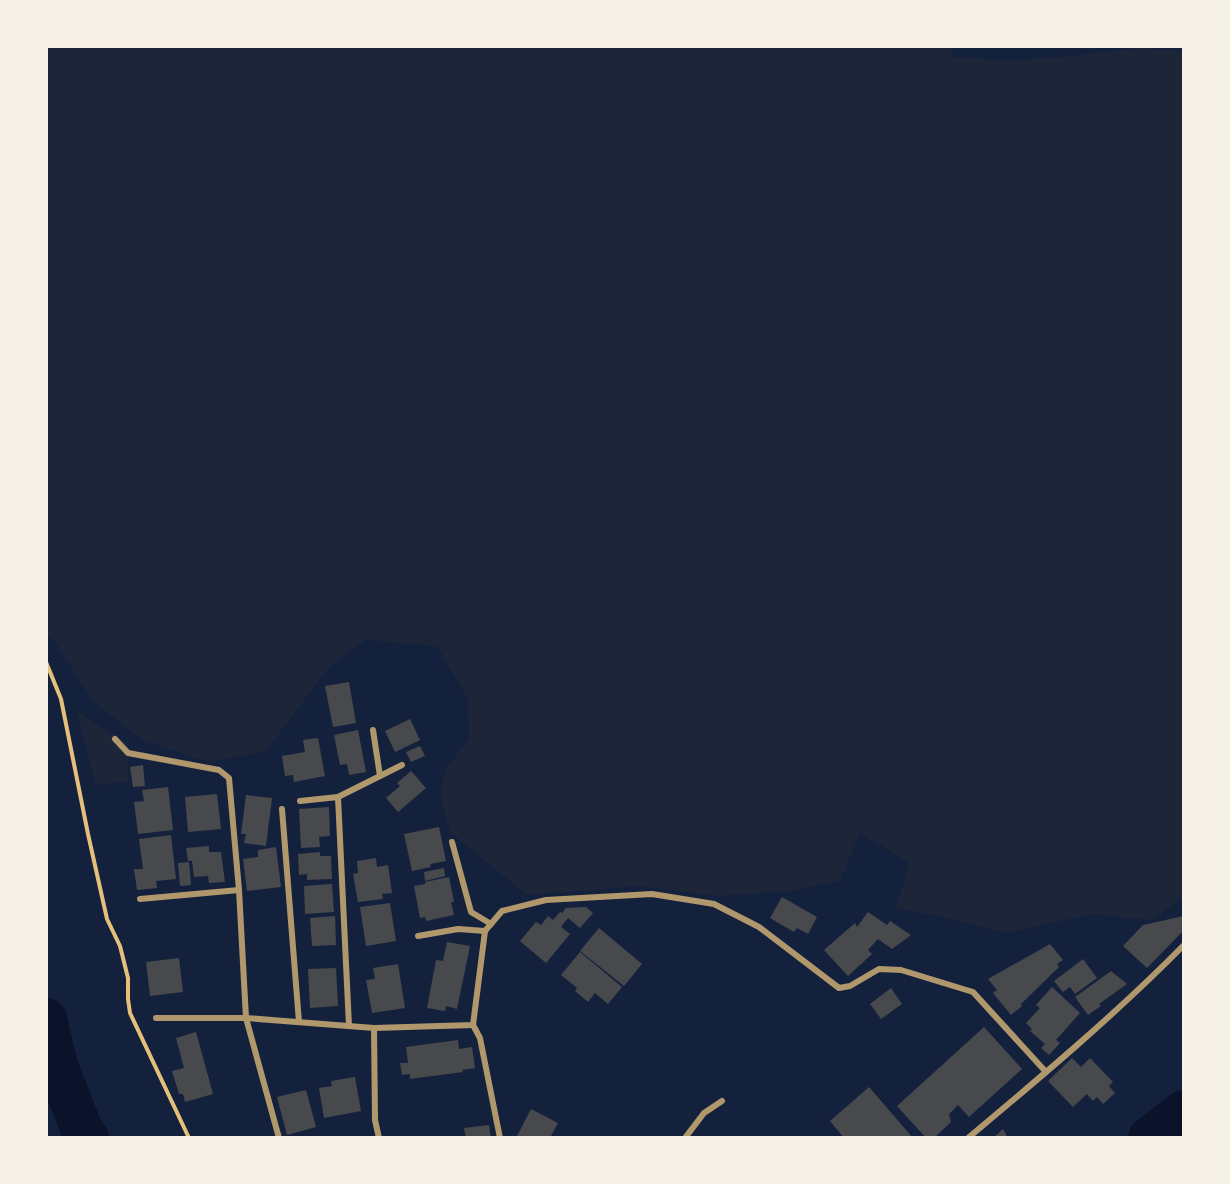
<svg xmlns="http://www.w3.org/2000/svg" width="1230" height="1184" viewBox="0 0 1230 1184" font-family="'Work Sans',sans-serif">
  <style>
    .green { fill: #1d2539 }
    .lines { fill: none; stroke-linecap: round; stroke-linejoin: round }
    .river { stroke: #0b132b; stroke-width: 42 }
    .building { fill: #48494c }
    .path { stroke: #e5c07b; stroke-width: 4 }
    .minor { stroke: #b1986c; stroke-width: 6 }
  </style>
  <rect width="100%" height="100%" fill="#14213d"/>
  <g class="green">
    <polygon points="953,46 951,57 1007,60 1054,58 1139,48 1183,51 1184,897 1152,920 1092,914 1007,933 942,917 896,908 910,863 860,833 840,881 791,891 717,896 641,886 553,893 526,894 450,832 440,794 445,771 469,738 468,699 437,646 366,640 329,667 266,751 208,762 141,739 93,701 53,639 47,637 47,47"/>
    <polygon points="77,711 128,744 128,782 96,785"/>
  </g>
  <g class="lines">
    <g class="river">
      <polyline points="46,1019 57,1066 82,1130 88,1138"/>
      <polyline points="1149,1138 1184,1111"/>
    </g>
  </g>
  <g class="building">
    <polygon points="349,682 356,723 333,727 325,686"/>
    <polygon points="410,719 420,740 395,752 385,731"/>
    <polygon points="358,730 366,772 349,775 347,764 340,765 334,735"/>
    <polygon points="318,738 325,776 294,782 293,775 285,776 282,756 305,752 303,740"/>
    <polygon points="420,746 425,756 411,762 406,752"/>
    <polygon points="143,765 145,786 133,787 130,767"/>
    <polygon points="411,771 426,788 398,812 386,798 400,786 397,783"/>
    <polygon points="168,787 173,830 138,834 134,802 144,801 142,790"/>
    <polygon points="217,794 221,829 188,832 185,797"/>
    <polygon points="246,795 272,798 266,846 244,843 246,834 241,834"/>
    <polygon points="329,807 330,836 319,837 320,847 301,848 299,809"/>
    <polygon points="439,827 446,861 430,864 431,867 412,871 404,834"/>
    <polygon points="171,835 176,879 156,881 157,888 137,890 134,869 143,869 139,839"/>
    <polygon points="209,846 209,852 221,852 225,882 209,883 208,876 194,877 192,861 188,861 186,848"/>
    <polygon points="276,847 281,887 247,891 243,859 258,857 258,850"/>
    <polygon points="320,852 320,856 331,856 332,879 307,880 307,874 299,875 298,854"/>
    <polygon points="376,858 377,867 388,865 392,893 382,894 383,899 358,902 353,874 358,873 357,861"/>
    <polygon points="189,862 191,885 180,886 178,863"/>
    <polygon points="444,868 445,876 425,881 424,872"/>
    <polygon points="449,877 454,902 451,902 454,915 426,921 425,917 420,918 414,886 425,884 425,882"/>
    <polygon points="332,884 334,912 305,914 304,886"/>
    <polygon points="782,897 817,917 808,934 797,928 794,932 770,918"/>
    <polygon points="390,903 396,941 366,946 360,907"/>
    <polygon points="586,907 593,913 580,928 568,918 561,927 570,934 546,963 520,941 536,922 541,925 548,916 553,920 560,912 562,913 566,908"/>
    <polygon points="868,912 887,925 890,921 911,935 892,949 878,939 868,950 872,954 848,976 824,950 855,923 857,927"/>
    <polygon points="335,916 336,945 312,946 310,918"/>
    <polygon points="1184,916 1184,930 1147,968 1123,946 1143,925"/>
    <polygon points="599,928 642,964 624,986 580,951"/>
    <polygon points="447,942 470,946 457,1009 446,1006 445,1011 427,1008 436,960 443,961"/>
    <polygon points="1050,944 1063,960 1057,964 1059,967 1021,1004 1022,1006 1011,1015 993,993 997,990 988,979"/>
    <polygon points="580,952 622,987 608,1004 595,993 588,1002 575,991 577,988 561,975"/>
    <polygon points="179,958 183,992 150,996 146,962"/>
    <polygon points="1083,959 1097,978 1075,994 1070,987 1063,992 1054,981"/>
    <polygon points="398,964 405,1008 372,1013 366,980 375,979 373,968"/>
    <polygon points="336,968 338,1006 310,1008 308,969"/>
    <polygon points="1111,971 1127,984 1099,1004 1101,1006 1088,1015 1075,997"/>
    <polygon points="1052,987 1080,1013 1056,1040 1060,1043 1049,1055 1041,1048 1045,1044 1030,1031 1032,1029 1026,1023 1040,1008 1036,1005"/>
    <polygon points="891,988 902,1004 881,1019 870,1004"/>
    <polygon points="984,1027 1022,1069 969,1117 958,1105 949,1114 951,1122 934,1138 926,1138 897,1106"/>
    <polygon points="196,1032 213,1094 185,1102 183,1094 179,1094 172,1071 184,1068 176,1038"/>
    <polygon points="458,1040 459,1049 472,1047 475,1068 462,1070 463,1072 410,1079 410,1074 402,1075 400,1063 408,1063 406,1047"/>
    <polygon points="1072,1058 1081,1067 1090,1058 1113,1082 1109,1086 1115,1093 1103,1104 1097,1097 1093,1101 1087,1094 1073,1107 1048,1081"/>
    <polygon points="355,1077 361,1111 324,1118 319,1088 332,1086 331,1081"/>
    <polygon points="869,1087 913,1138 844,1138 830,1121"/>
    <polygon points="306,1090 316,1127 287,1135 277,1097"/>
    <polygon points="531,1109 558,1123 550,1138 516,1138"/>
    <polygon points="489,1125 491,1138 466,1138 464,1128"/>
    <polygon points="1003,1129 1008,1138 993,1138"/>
  </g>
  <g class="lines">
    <polyline class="path" points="46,662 61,699 88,834 107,919 120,946 128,978 128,999 130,1013 189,1138"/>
    <g class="minor">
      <polyline points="373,730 380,776"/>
      <polyline points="115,739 128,753 219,770 229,778 239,890 246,1018 374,1028 375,1120 379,1138"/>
      <polyline points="338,797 402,765"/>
      <polyline points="300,801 338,797 349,1026"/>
      <polyline points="282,809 299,1022"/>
      <polyline points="452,842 471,912 491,924"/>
      <polyline points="140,899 239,890"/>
      <polyline points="418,936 458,929 485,931"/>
      <polyline points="156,1018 246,1018 279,1138"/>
      <polyline points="473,1025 480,1038 500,1138"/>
      <polyline points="374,1028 473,1025 485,931 502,911 546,900 652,894 714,904 759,927 839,988 850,986 879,969 901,970 973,992 1046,1072"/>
      <polyline points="685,1138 704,1113 722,1101"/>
      <path d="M968,1138C1042,1076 1116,1014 1184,945"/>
    </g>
  </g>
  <rect width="1230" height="1184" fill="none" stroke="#f6f1e7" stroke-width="96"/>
</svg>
